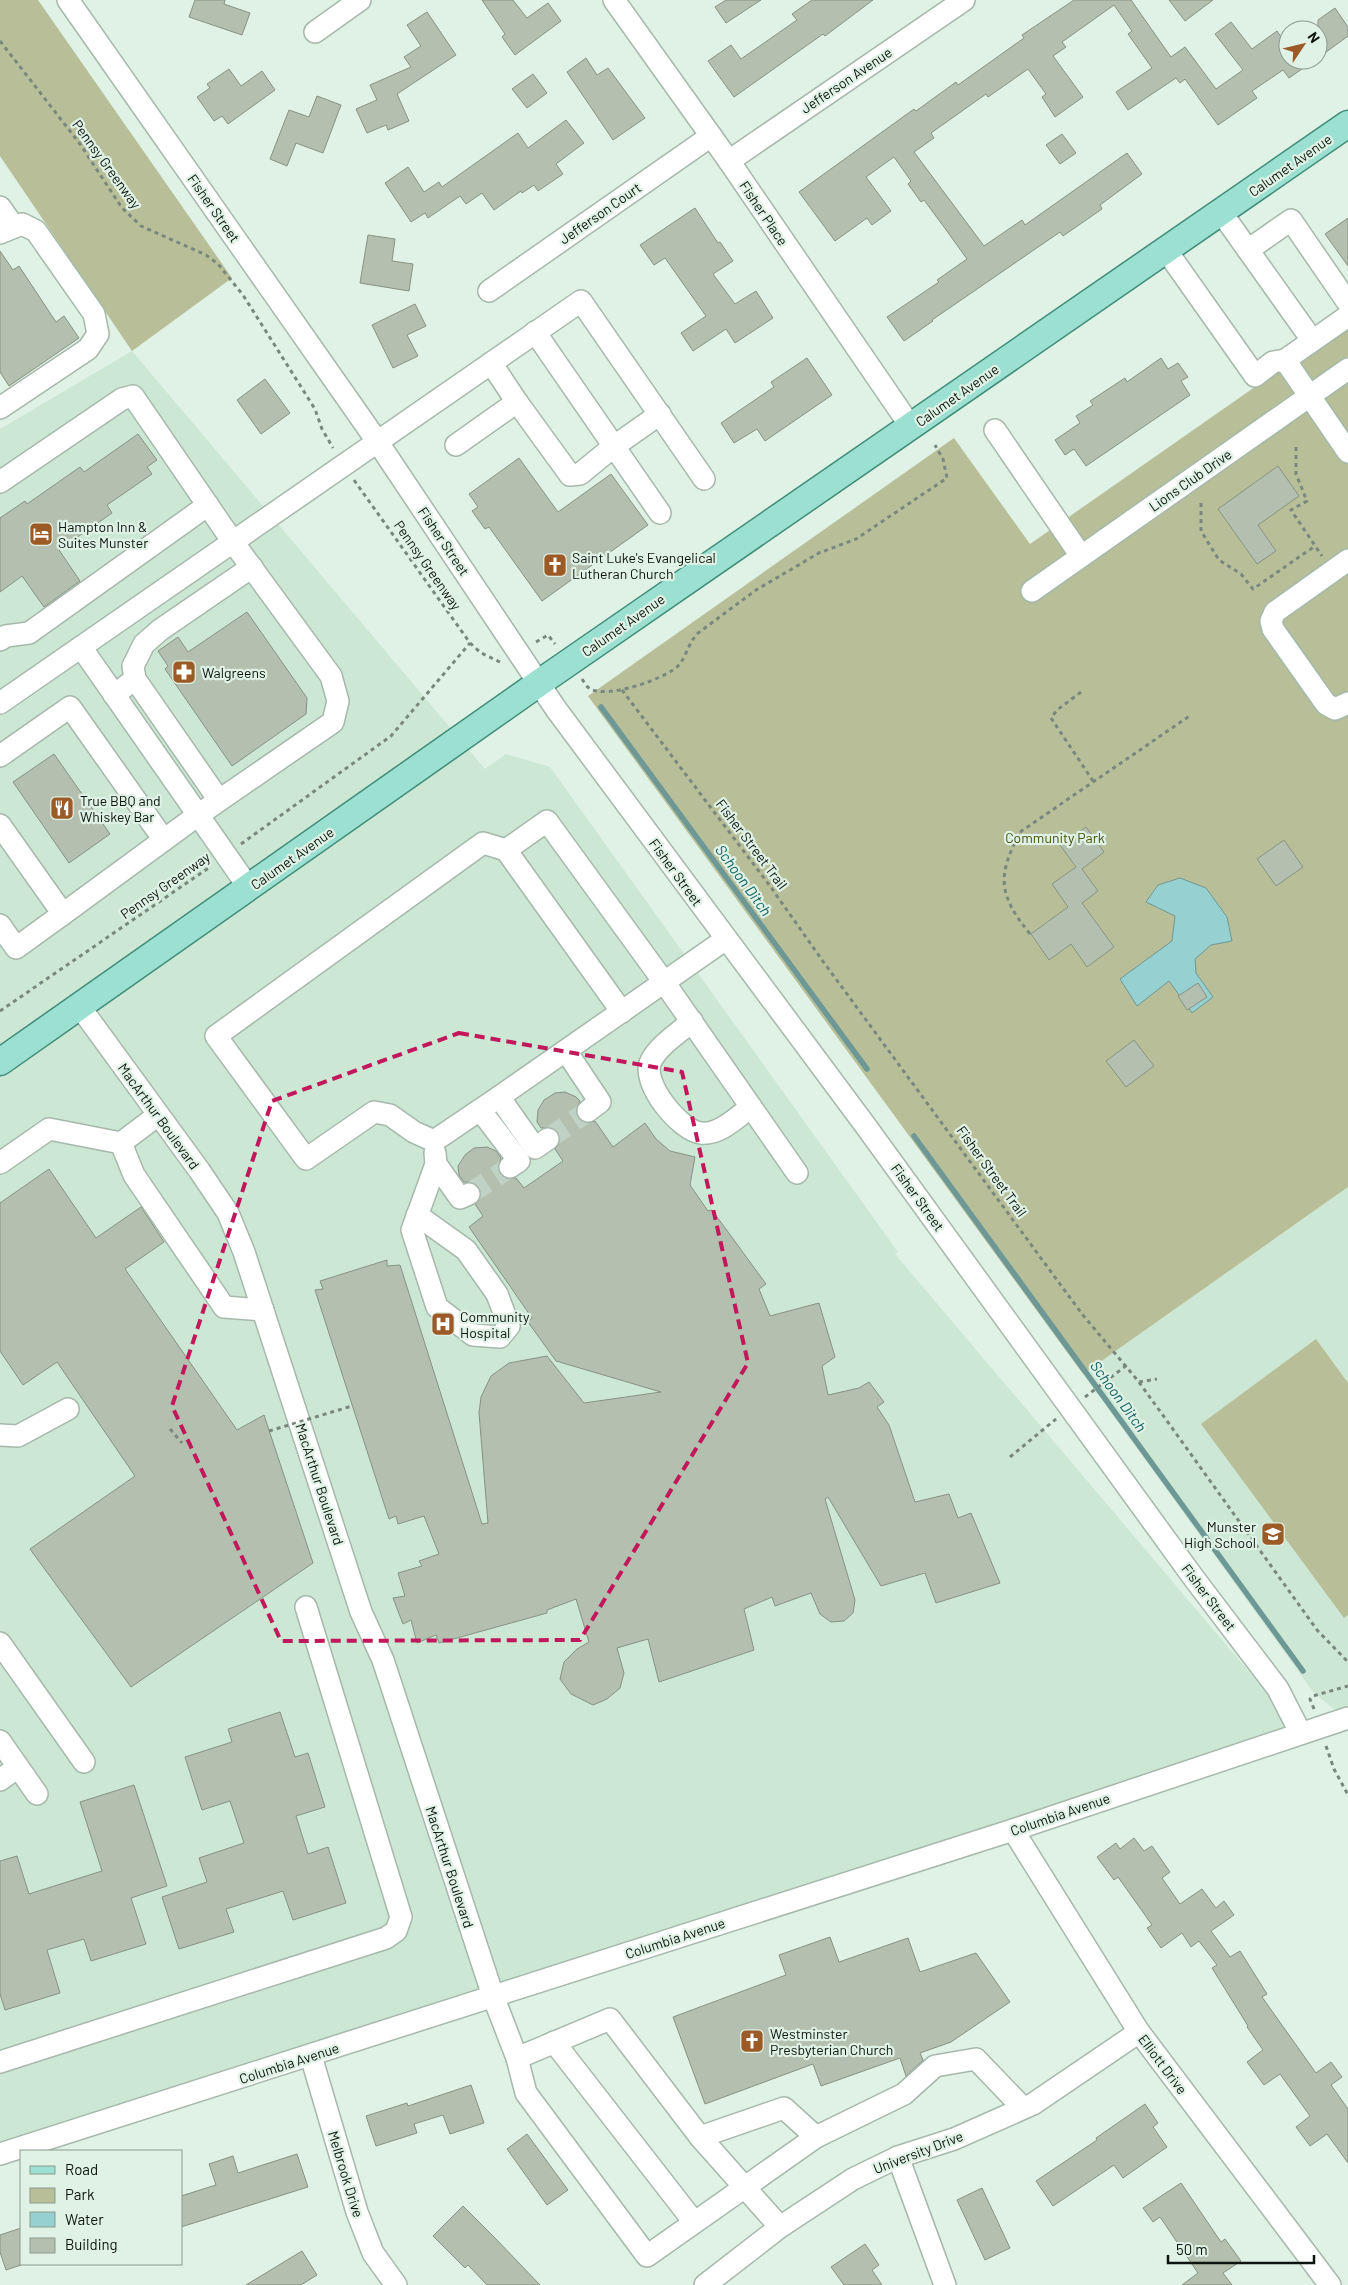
<svg xmlns="http://www.w3.org/2000/svg" width="1348" height="2285" viewBox="0 0 1348 2285" font-family="Barlow,sans-serif">
  <style>
    .built { fill: #cde7d5 }
    .green { fill: #b8bf98 }
    .water { fill: #96d0d0; stroke: #6d9896 }
    .lines { fill: none; stroke-linecap: round; stroke-linejoin: round }
    .stream { stroke: #6d9896; stroke-width: 5.5 }
    .building { fill: #b4c0af; stroke: #879282 }
    .minor-tunnel { stroke: #c0d1c5; stroke-width: 21; stroke-dasharray: 21 11; stroke-linecap: butt }
    .minor-casing { stroke: #a6b8ab; stroke-width: 24 }
    .major-casing { stroke: #3e8b78; stroke-width: 29 }
    .path { stroke: #79877d; stroke-width: 3; stroke-dasharray: 4 4; stroke-linecap: butt }
    .minor { stroke: #fff; stroke-width: 21 }
    .major { stroke: #9be0d0; stroke-width: 26 }
    .path-bridge { stroke: #79877d; stroke-width: 3; stroke-dasharray: 4 4; stroke-linecap: butt }
    .marked { fill: none; stroke: #c2185b; stroke-width: 4; stroke-dasharray: 10 6; stroke-linejoin: round }
    .labels { text-anchor: middle; dominant-baseline: central; stroke-width: 4.5; stroke-linejoin: round; paint-order: stroke }
    .street-label { font-size: 14px; fill: #0d140f; stroke: #dff2e5 }
    .poi-label { font-size: 14px; fill: #0d140f; stroke: #dff2e5; text-anchor: start }
    .park-label { font-size: 14px; fill: #495007; stroke: #dff2e5 }
    .water-label { font-size: 15px; font-style: italic; fill: #0e6061; stroke: #dff2e5 }
  </style>
  <rect width="100%" height="100%" fill="#dff2e5"/>
  <g class="built">
    <polygon points="132,351 485,769 506,754 550,767 898,1252 895,1254 1300,1732 0,2152 0,429"/>
    <polygon points="1348,1187 1348,1720 1314,1693 1083,1374"/>
  </g>
  <g class="green">
    <polygon points="0,0 38,0 232,278 132,351 0,156"/>
    <polygon points="1348,322 1348,1187 1083,1374 588,696 954,438 1030,544"/>
    <polygon points="1316,1339 1348,1383 1348,1615 1344,1618 1201,1424"/>
  </g>
  <polygon class="water" points="1180,878 1206,888 1227,917 1232,941 1211,945 1195,959 1196,973 1213,997 1192,1013 1169,981 1137,1006 1120,979 1172,941 1175,916 1146,902 1158,885"/>
  <g class="lines">
    <g class="stream">
      <polyline points="601,707 867,1069"/>
      <polyline points="914,1136 1303,1671"/>
    </g>
  </g>
  <g class="building">
    <polygon points="195,0 225,0 224,4 250,13 242,35 189,17"/>
    <polygon points="482,0 513,0 527,18 548,3 561,21 515,55 502,37 505,34"/>
    <polygon points="726,0 761,0 726,23 715,7"/>
    <polygon points="812,0 873,0 825,36 823,34 734,97 708,61 731,45 741,59 797,20 792,14"/>
    <polygon points="1074,0 1131,0 1171,57 1185,47 1216,89 1243,70 1215,34 1231,22 1252,49 1277,31 1288,47 1288,60 1315,60 1289,78 1283,70 1252,91 1257,98 1218,125 1185,79 1180,83 1176,78 1128,110 1116,92 1152,68 1128,34 1132,31 1114,5 1062,42 1066,47 1053,56 1083,97 1055,117 1042,97 1046,94 1028,69 988,97 986,94 931,133 934,138 914,152 984,246 1022,220 1025,225 1127,153 1142,174 1100,205 1102,209 1063,236 1060,232 932,320 933,321 904,341 887,317 939,282 937,280 967,259 944,227 924,200 921,202 908,184 911,181 894,157 866,177 891,211 872,225 867,218 835,241 799,192 914,109 916,111 956,82 958,85 1024,38 1022,35"/>
    <polygon points="1169,0 1213,0 1185,21"/>
    <polygon points="1335,8 1348,27 1348,36 1318,58 1318,20"/>
    <polygon points="427,12 456,55 397,94 409,121 388,130 386,125 367,133 356,109 377,100 370,85 411,67 404,57 421,46 407,25"/>
    <polygon points="586,58 597,75 608,68 645,118 613,140 567,72"/>
    <polygon points="229,69 241,86 262,71 275,90 228,124 222,116 214,121 197,97 210,88 207,84"/>
    <polygon points="533,74 547,93 527,108 512,89"/>
    <polygon points="317,96 341,105 323,153 296,143 287,166 270,159 289,110 309,117"/>
    <polygon points="566,120 584,143 556,164 563,174 538,191 534,185 522,193 521,191 494,210 482,193 466,204 460,196 428,218 425,213 411,222 385,183 408,167 424,192 439,182 442,187 518,133 528,148"/>
    <polygon points="1062,134 1076,153 1060,164 1046,145"/>
    <polygon points="695,208 718,243 720,242 733,261 713,274 735,304 756,291 773,318 735,343 726,329 693,351 681,333 706,316 665,258 654,265 640,245"/>
    <polygon points="1348,218 1348,266 1325,234"/>
    <polygon points="368,235 395,239 392,261 413,264 409,291 360,283"/>
    <polygon points="0,251 13,270 19,266 56,322 64,316 79,338 9,386 0,372"/>
    <polygon points="415,304 426,326 407,335 418,356 393,368 372,325"/>
    <polygon points="807,358 832,395 765,441 757,429 734,443 721,423 774,387 771,382"/>
    <polygon points="1161,358 1168,369 1178,363 1188,377 1181,381 1190,395 1086,466 1074,449 1065,455 1055,440 1080,423 1076,416 1093,405 1090,401 1125,378 1127,382"/>
    <polygon points="265,379 290,413 261,434 237,400"/>
    <polygon points="138,434 157,460 147,467 152,474 107,505 112,513 59,550 80,581 44,607 22,576 0,592 0,518 25,501 27,504 80,467 84,472"/>
    <polygon points="519,458 558,512 611,474 648,525 542,601 489,527 485,529 472,511 478,507 469,494"/>
    <polygon points="1278,466 1299,496 1258,525 1276,551 1257,564 1218,509"/>
    <polygon points="247,612 307,698 306,714 232,766 165,669 168,666 158,651 178,637 188,652"/>
    <polygon points="54,754 110,834 69,863 13,782"/>
    <polygon points="1086,827 1104,852 1082,869 1098,891 1082,903 1114,947 1087,967 1071,944 1049,960 1031,934 1068,907 1052,884 1076,867 1060,845"/>
    <polygon points="1284,840 1303,867 1276,886 1257,859"/>
    <polygon points="1198,983 1207,997 1187,1010 1178,996"/>
    <polygon points="1134,1040 1154,1066 1126,1087 1106,1061"/>
    <polygon points="565,1092 576,1097 580,1101 576,1112 578,1119 584,1123 595,1121 613,1147 645,1123 656,1139 670,1151 695,1157 690,1185 708,1211 712,1210 766,1284 759,1289 770,1316 819,1303 835,1357 822,1366 828,1395 859,1388 869,1382 884,1402 877,1407 889,1425 915,1502 949,1494 958,1518 971,1513 1000,1583 936,1603 925,1573 881,1586 828,1497 825,1499 855,1600 853,1613 844,1621 831,1622 820,1614 811,1593 775,1606 772,1597 744,1609 754,1650 659,1682 648,1639 617,1648 624,1673 620,1688 607,1699 593,1705 571,1694 560,1679 564,1662 577,1649 589,1642 576,1599 547,1610 547,1613 439,1643 436,1635 417,1643 411,1620 403,1624 393,1598 405,1596 398,1573 422,1566 419,1561 439,1554 424,1516 398,1524 396,1516 389,1519 315,1290 323,1289 320,1281 387,1260 387,1266 400,1265 482,1524 488,1523 479,1413 481,1397 491,1376 509,1363 547,1356 584,1403 661,1392 556,1361 528,1322 532,1318 469,1227 483,1216 475,1204 481,1196 480,1188 471,1182 464,1182 459,1175 458,1166 465,1155 474,1148 487,1147 496,1151 501,1158 498,1167 500,1174 505,1178 516,1178 524,1188 563,1161 555,1149 559,1144 558,1132 553,1128 541,1128 537,1122 538,1110 544,1100 555,1093"/>
    <polygon points="49,1169 96,1238 141,1207 164,1242 125,1269 237,1430 264,1415 313,1563 131,1687 30,1549 135,1476 57,1362 23,1385 0,1351 0,1203"/>
    <polygon points="280,1712 295,1757 308,1753 325,1807 296,1816 308,1854 328,1847 346,1903 293,1920 283,1891 226,1909 234,1932 179,1949 162,1897 207,1882 199,1858 244,1843 230,1801 202,1810 185,1757 232,1742 228,1729"/>
    <polygon points="134,1785 167,1886 131,1898 146,1944 91,1961 84,1939 47,1950 60,1993 5,2010 0,1994 0,1861 17,1856 29,1894 102,1871 80,1802"/>
    <polygon points="1134,1838 1144,1851 1152,1846 1170,1872 1162,1878 1180,1904 1202,1889 1216,1908 1224,1901 1234,1915 1211,1931 1230,1957 1240,1951 1267,1994 1262,1997 1316,2073 1331,2062 1342,2077 1331,2085 1348,2109 1348,2163 1327,2134 1310,2146 1296,2127 1310,2116 1280,2074 1264,2085 1247,2062 1263,2050 1247,2027 1248,2026 1212,1968 1217,1965 1199,1941 1191,1947 1182,1933 1161,1948 1147,1928 1152,1925 1118,1877 1114,1880 1097,1857 1116,1843 1120,1849"/>
    <polygon points="830,1937 839,1962 908,1938 920,1972 976,1953 1010,2002 951,2042 920,2053 923,2060 906,2076 900,2058 821,2086 813,2064 705,2104 673,2017 786,1975 779,1955"/>
    <polygon points="471,2085 484,2123 450,2134 443,2115 414,2124 417,2133 376,2146 366,2116 407,2103 408,2106"/>
    <polygon points="1145,2104 1158,2123 1153,2127 1167,2147 1123,2178 1114,2165 1053,2206 1036,2181 1097,2140 1096,2138"/>
    <polygon points="527,2134 568,2190 547,2205 507,2149"/>
    <polygon points="297,2154 308,2187 181,2227 181,2196 216,2185 209,2164 233,2156 238,2173"/>
    <polygon points="1181,2183 1221,2242 1225,2239 1241,2261 1223,2273 1232,2285 1182,2285 1198,2273 1160,2217 1153,2222 1143,2208"/>
    <polygon points="982,2188 1010,2248 985,2260 957,2200"/>
    <polygon points="463,2206 495,2238 540,2285 487,2285 468,2265 465,2268 433,2236"/>
    <polygon points="21,2228 21,2265 6,2270 0,2252 0,2235"/>
    <polygon points="865,2244 879,2265 872,2270 882,2285 844,2285 831,2267"/>
    <polygon points="302,2251 317,2275 301,2285 246,2285"/>
  </g>
  <g class="lines">
    <g class="minor-tunnel">
      <polyline points="548,1139 588,1111"/>
      <polyline points="469,1194 510,1167"/>
    </g>
    <g class="minor-casing">
      <g id="minor">
        <polyline points="68,0 377,441 556,709 865,1125 1193,1577 1278,1689 1300,1732"/>
        <polyline points="614,0 729,161 911,427"/>
        <polyline points="315,32 360,0"/>
        <polyline points="729,161 964,0"/>
        <polyline points="0,207 14,227"/>
        <polyline points="1221,212 1248,250 1291,220 1348,303"/>
        <polyline points="0,233 22,224 36,231 94,314 98,334 88,349 0,408"/>
        <polyline points="1166,250 1255,376 1273,362 1285,360 1348,316"/>
        <polyline points="1248,250 1312,340"/>
        <polyline points="489,291 711,136"/>
        <polyline points="535,332 660,513"/>
        <polyline points="1285,360 1348,452"/>
        <polyline points="491,363 517,402"/>
        <polyline points="995,430 1081,556"/>
        <polyline points="456,445 517,402 570,475 580,474 613,447 660,414"/>
        <polyline points="0,482 122,399 133,396 233,542 331,676 338,701 333,722 198,815 63,914 0,825"/>
        <polyline points="1348,560 1275,612 1271,621 1273,629 1326,704 1335,709 1348,703"/>
        <polyline points="1032,591 1348,369"/>
        <polyline points="0,640 6,636 29,633 208,505"/>
        <polyline points="81,647 249,888"/>
        <polyline points="135,679 219,800"/>
        <polyline points="114,695 135,679 133,666 144,644 160,630 252,567"/>
        <polyline points="0,703 581,301 704,479"/>
        <polyline points="0,756 70,707 164,840"/>
        <polyline points="506,850 622,1012"/>
        <polyline points="0,925 16,948 63,914"/>
        <polyline points="726,939 499,1097 434,1141 414,1132 390,1115 374,1112 306,1159 216,1036 483,843 506,850 547,821 664,982 797,1173"/>
        <polyline points="80,1007 199,1170 228,1213 244,1252 361,1612 383,1660 493,1996 517,2058 526,2093 647,2256 816,2137 904,2094 935,2066 976,2059 1023,2108"/>
        <path d="M692,1021C679,1033 659,1045 651,1061C640,1082 680,1131 701,1133C720,1135 737,1117 751,1107"/>
        <polyline points="566,1051 600,1102 588,1111"/>
        <polyline points="499,1097 535,1148 548,1139"/>
        <polyline points="481,1111 519,1161 510,1167"/>
        <polyline points="121,1143 134,1175 224,1307 263,1310"/>
        <polyline points="435,1153 436,1164 460,1198 469,1194"/>
        <polyline points="0,1163 49,1129 121,1143 158,1115"/>
        <polyline points="417,1215 466,1250 497,1294 509,1326 500,1337 473,1335 437,1307 412,1230 436,1164"/>
        <polyline points="0,1435 18,1436 68,1409"/>
        <polyline points="0,1643 84,1762"/>
        <polyline points="0,1741 37,1794"/>
        <polyline points="0,1780 18,1767"/>
        <polyline points="1013,1830 1139,2032 1330,2285"/>
        <polyline points="554,2042 694,2222"/>
        <polyline points="311,2056 357,2212 373,2253 396,2285"/>
        <polyline points="517,2058 610,2019 700,2137 780,2227"/>
        <polyline points="0,2062 386,1938 396,1931 401,1917 306,1607"/>
        <polyline points="700,2137 784,2108 816,2137"/>
        <polyline points="0,2154 1013,1830 1348,1718"/>
        <polyline points="898,2157 945,2285"/>
        <polyline points="705,2285 780,2227 853,2179 898,2157 954,2139 1033,2104 1139,2032"/>
      </g>
    </g>
    <g class="major-casing">
      <polyline id="major" points="0,1062 539,683 1348,124"/>
    </g>
    <g class="path">
      <polyline points="0,41 80,144 122,208 141,226 206,255 218,264 243,295 315,409 322,429 333,448"/>
      <polyline points="1296,447 1296,474 1307,501 1291,510 1322,556"/>
      <polyline points="354,480 470,643 481,653 500,662"/>
      <polyline points="1201,503 1201,531 1219,560 1241,574 1253,589 1315,546"/>
      <polyline points="536,642 548,635 555,644"/>
      <path d="M582,679C584,682 586,686 589,688C605,700 665,679 678,666C687,656 688,643 698,633L756,590L819,553L856,539L947,478L943,459L935,445"/>
      <polyline points="622,690 770,886 822,960 1082,1314 1139,1382 1317,1630 1348,1662"/>
      <polyline points="1081,692 1057,710 1051,718 1093,781"/>
      <polyline points="241,844 391,736 470,643"/>
      <path d="M1030,934C998,894 997,877 1020,832L1191,715"/>
      <polyline points="0,1011 210,867"/>
      <polyline points="1139,1382 1157,1379"/>
      <polyline points="1085,1397 1127,1365"/>
      <polyline points="170,1429 182,1443"/>
      <polyline points="1010,1457 1056,1419"/>
      <polyline points="1314,1709 1310,1699 1313,1696 1348,1686"/>
      <polyline points="1326,1746 1334,1769 1348,1795"/>
    </g>
    <use href="#minor" class="minor"/>
    <use href="#major" class="major"/>
    <polyline class="path-bridge" points="269,1431 352,1406"/>
  </g>
  <path class="marked" d="M459,1033L682,1072L748,1363L580,1640L281,1641L172,1406L272,1101Z"/>
  <defs>
    <g id="hotel-square" transform="scale(1.25)"><rect x="-9" y="-9" width="18" height="18" rx="4" fill="#9c5a27" stroke="#dff2e5"/><path d="M-6-4.5h1.5V1H6V5H4.5V3h-9V5H-6ZM-4 0a1.8 1.8 0 1 1 3.6 0ZM.5 0V-2.5h3Q6-2.5 6 0Z" fill="#fff"/></g>
    <g id="church-square" transform="scale(1.25)"><rect x="-9" y="-9" width="18" height="18" rx="4" fill="#9c5a27" stroke="#dff2e5"/><path d="M-1.2-6h2.4v3.5h3.3v2.4h-3.3V6h-2.4V-.1h-3.3v-2.4h3.3Z" fill="#fff"/></g>
    <g id="pharmacy-square" transform="scale(1.25)"><rect x="-9" y="-9" width="18" height="18" rx="4" fill="#9c5a27" stroke="#dff2e5"/><path d="M-2-6h4v4h4v4h-4v4h-4v-4h-4v-4h4Z" fill="#fff"/></g>
    <g id="restaurant-square" transform="scale(1.25)"><rect x="-9" y="-9" width="18" height="18" rx="4" fill="#9c5a27" stroke="#dff2e5"/><path d="M-5-6h1v4h1v-4h1v4h1v-4h1v5L-1.5 .5V6h-2V.5L-5-1ZM5-6V6H3V1.5H1.5Q1.5-4 5-6Z" fill="#fff"/></g>
    <g id="hospital-square" transform="scale(1.25)"><rect x="-9" y="-9" width="18" height="18" rx="4" fill="#9c5a27" stroke="#dff2e5"/><path d="M-5-5h3v3.5h4V-5h3V5h-3V1.5h-4V5h-3Z" fill="#fff"/></g>
    <g id="school-square" transform="scale(1.25)"><rect x="-9" y="-9" width="18" height="18" rx="4" fill="#9c5a27" stroke="#dff2e5"/><path d="M0-5L7-2L0 1L-7-2ZM-4 1L0 2.5L4 1V4Q0 6-4 4Z" fill="#fff"/></g>
  </defs>
  <g fill-rule="evenodd">
    <use href="#hotel-square" x="41" y="534"/>
    <use href="#church-square" x="555" y="565"/>
    <use href="#pharmacy-square" x="184" y="672"/>
    <use href="#restaurant-square" x="62" y="808"/>
    <use href="#hospital-square" x="443" y="1324"/>
    <use href="#school-square" x="1273" y="1534"/>
    <use href="#church-square" x="752" y="2041"/>
  </g>
  <g class="labels">
    <g class="street-label">
      <text transform="translate(846 80) rotate(-34)">Jefferson Avenue</text>
      <text transform="translate(107 164) rotate(54)">Pennsy Greenway</text>
      <text transform="translate(1290 165) rotate(-35)">Calumet Avenue</text>
      <text transform="translate(214 208) rotate(55)">Fisher Street</text>
      <text transform="translate(600 213) rotate(-35)">Jefferson Court</text>
      <text transform="translate(764 213) rotate(56)">Fisher Place</text>
      <text transform="translate(957 395) rotate(-35)">Calumet Avenue</text>
      <text transform="translate(1190 480) rotate(-35)">Lions Club Drive</text>
      <text transform="translate(444 541) rotate(56)">Fisher Street</text>
      <text transform="translate(428 565) rotate(55)">Pennsy Greenway</text>
      <text transform="translate(623 625) rotate(-35)">Calumet Avenue</text>
      <text transform="translate(752 844) rotate(53)">Fisher Street Trail</text>
      <text transform="translate(292 858) rotate(-35)">Calumet Avenue</text>
      <text transform="translate(676 872) rotate(54)">Fisher Street</text>
      <text transform="translate(165 885) rotate(-35)">Pennsy Greenway</text>
      <text transform="translate(159 1116) rotate(54)">MacArthur Boulevard</text>
      <text transform="translate(992 1171) rotate(54)">Fisher Street Trail</text>
      <text transform="translate(918 1197) rotate(54)">Fisher Street</text>
      <text transform="translate(320 1484) rotate(72)">MacArthur Boulevard</text>
      <text transform="translate(1209 1597) rotate(53)">Fisher Street</text>
      <text transform="translate(1060 1814) rotate(-19)">Columbia Avenue</text>
      <text transform="translate(450 1867) rotate(72)">MacArthur Boulevard</text>
      <text transform="translate(675 1938) rotate(-18)">Columbia Avenue</text>
      <text transform="translate(289 2063) rotate(-18)">Columbia Avenue</text>
      <text transform="translate(1163 2064) rotate(53)">Elliott Drive</text>
      <text transform="translate(918 2152) rotate(-21)">University Drive</text>
      <text transform="translate(346 2174) rotate(73)">Melbrook Drive</text>
    </g>
    <g class="poi-label">
      <text x="58" y="526">Hampton Inn &amp;<tspan x="58" dy="16">Suites Munster</tspan></text>
      <text x="572" y="557">Saint Luke's Evangelical<tspan x="572" dy="16">Lutheran Church</tspan></text>
      <text x="202" y="672">Walgreens</text>
      <text x="80" y="800">True BBQ and<tspan x="80" dy="16">Whiskey Bar</tspan></text>
      <text x="460" y="1316">Community<tspan x="460" dy="16">Hospital</tspan></text>
      <text x="1256" y="1526" text-anchor="end">Munster<tspan x="1256" dy="16">High School</tspan></text>
      <text x="770" y="2033">Westminster<tspan x="770" dy="16">Presbyterian Church</tspan></text>
    </g>
    <g class="park-label">
      <text x="1055" y="837">Community Park</text>
    </g>
    <g class="water-label">
      <text transform="translate(744 880) rotate(54)">Schoon Ditch</text>
      <text transform="translate(1119 1396) rotate(54)">Schoon Ditch</text>
    </g>
  </g>
  <rect x="20" y="2150" width="162" height="115" fill="#dff2e5" stroke="#8b998f"/>
  <rect x="30" y="2166" width="25" height="8" fill="#9be0d0" stroke="#8b998f"/>
  <text x="65" y="2175" font-size="15" fill="#0d140f">Road</text>
  <rect x="30" y="2188" width="25" height="15" fill="#b8bf98" stroke="#8b998f"/>
  <text x="65" y="2200" font-size="15" fill="#0d140f">Park</text>
  <rect x="30" y="2212" width="25" height="15" fill="#96d0d0" stroke="#8b998f"/>
  <text x="65" y="2225" font-size="15" fill="#0d140f">Water</text>
  <rect x="30" y="2238" width="25" height="15" fill="#b4c0af" stroke="#8b998f"/>
  <text x="65" y="2250" font-size="15" fill="#0d140f">Building</text>
  <g transform="translate(1303 45) rotate(55)"><circle r="24" fill="#dff2e5" stroke="#8b998f"/>
  <path d="M0-4L9 19L0 12L-9 19Z" fill="#9c5a27"/>
  <text y="-8" font-size="14" font-weight="bold" text-anchor="middle" fill="#0d140f">N</text>
  </g>
  <path d="M1168 2255v8h146v-8" fill="none" stroke="#0d140f" stroke-width="2.5"/>
  <text x="1176" y="2255" font-size="15" fill="#0d140f" stroke="#dff2e5" stroke-width="4" paint-order="stroke">50 m</text>
</svg>
